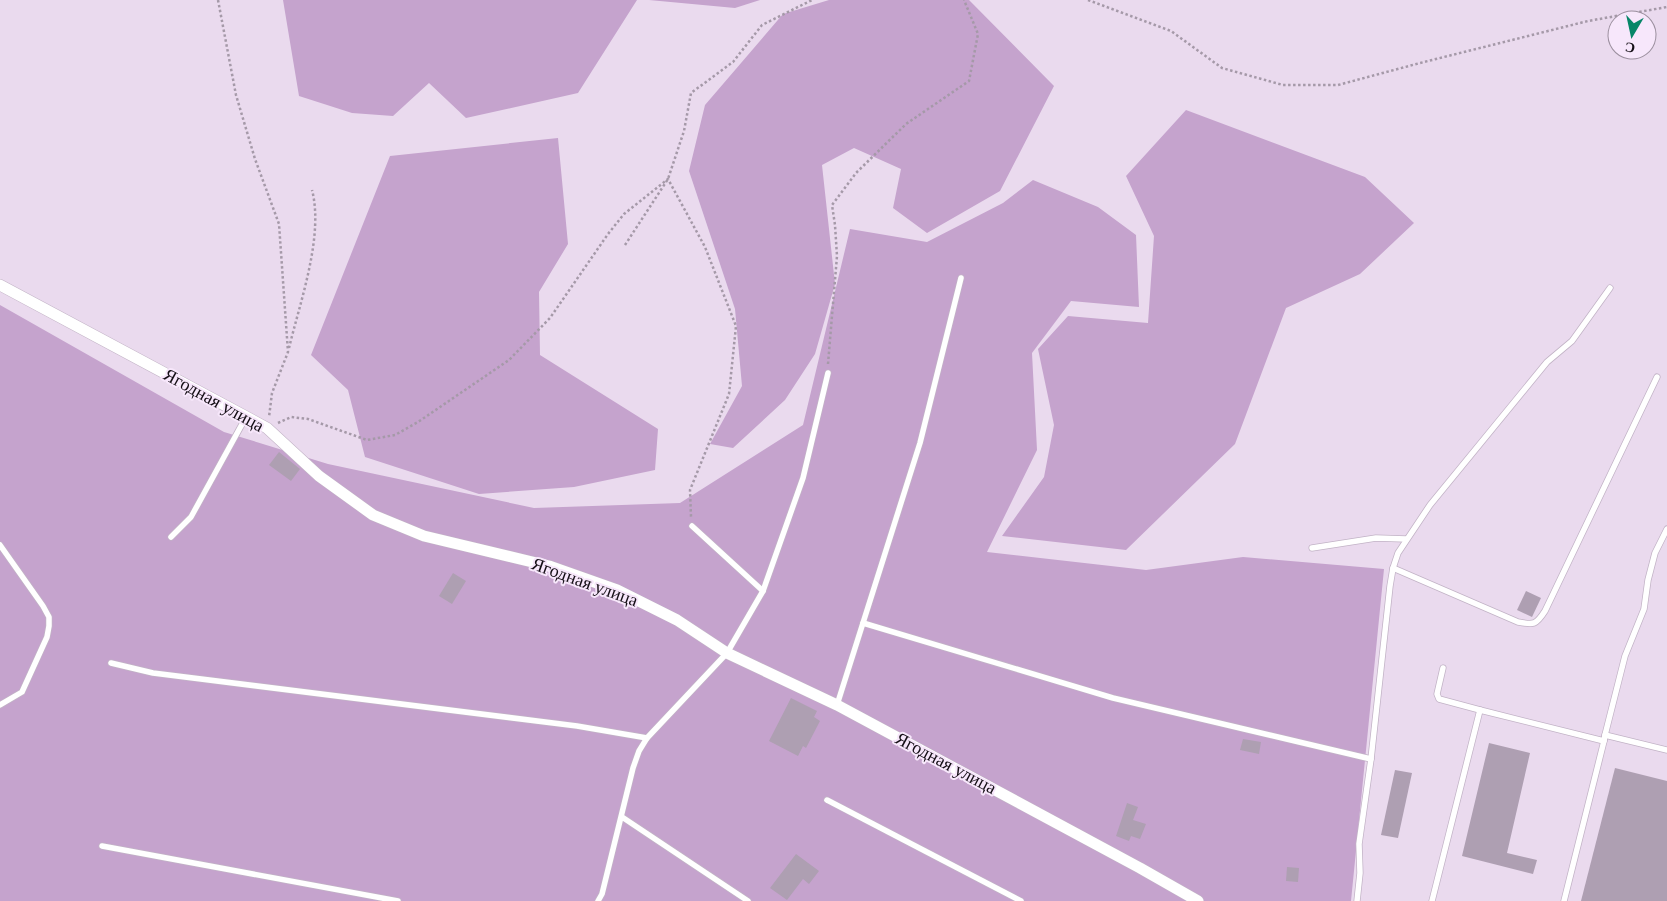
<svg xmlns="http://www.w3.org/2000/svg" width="1667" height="901" viewBox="0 0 1667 901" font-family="Georgia,serif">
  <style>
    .green { fill: #c5a3cd }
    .building { fill: #ae9fb2 }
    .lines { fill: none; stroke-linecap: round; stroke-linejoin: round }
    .lane-casing { stroke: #c2b3c6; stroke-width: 7 }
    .street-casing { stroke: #c2b3c6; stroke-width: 12 }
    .path { stroke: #a599a8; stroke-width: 2.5; stroke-dasharray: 2.5 2.5; stroke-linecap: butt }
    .lane { stroke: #fff; stroke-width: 5.5 }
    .street { stroke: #fff; stroke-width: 11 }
    .labels { text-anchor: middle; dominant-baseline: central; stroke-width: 4; stroke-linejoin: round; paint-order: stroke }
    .street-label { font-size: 18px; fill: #140e15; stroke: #f7e7fb }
  </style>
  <rect width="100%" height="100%" fill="#eadaee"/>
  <g class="green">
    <polygon points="283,0 637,0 578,93 466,118 429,83 393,116 352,113 299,96"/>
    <polygon points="649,0 760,0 735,8"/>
    <polygon points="829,0 969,0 1054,86 1000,191 927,233 893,208 901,169 854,148 822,165 835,284 815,354 785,400 733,448 710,444 742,386 735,309 689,171 705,105 783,14"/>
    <polygon points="1186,110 1365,177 1414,223 1360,274 1286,308 1235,444 1126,550 1002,536 1044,477 1054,425 1038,349 1068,316 1148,323 1154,236 1126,176"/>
    <polygon points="558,138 568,244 539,292 540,355 658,429 655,470 574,487 479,494 365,457 348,390 311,355 390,156"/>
    <polygon points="1033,180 1098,207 1136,235 1139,307 1071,301 1032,353 1037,450 987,552 1146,570 1243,557 1384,569 1351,901 0,901 0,305 224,432 328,464 534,508 680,503 803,425 850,229 927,242 1003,203"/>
  </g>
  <g class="building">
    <polygon points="279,452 300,469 291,481 269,465"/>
    <polygon points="453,573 466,581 452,604 439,596"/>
    <polygon points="1526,591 1541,598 1532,617 1517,610"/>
    <polygon points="791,698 817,711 814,717 820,721 806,748 803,746 798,756 769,741"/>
    <polygon points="1243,739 1261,742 1259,754 1240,750"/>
    <polygon points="1489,743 1530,753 1507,853 1537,860 1533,874 1462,856"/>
    <polygon points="1615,768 1667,781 1667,901 1581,901"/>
    <polygon points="1395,770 1412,773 1398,838 1381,835"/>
    <polygon points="1127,803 1138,807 1133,820 1146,824 1140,839 1131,836 1129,841 1116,836"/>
    <polygon points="796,854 819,871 809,884 803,879 787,900 770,888"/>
    <polygon points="1287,867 1299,868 1298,882 1286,881"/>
  </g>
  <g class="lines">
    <g class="lane-casing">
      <g id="lane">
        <polyline points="692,526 763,591"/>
        <polyline points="171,537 191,517 246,417"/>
        <polyline points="0,545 43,606 49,617 49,626 47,637 22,692 0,705"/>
        <polyline points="1312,548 1376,538 1406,539"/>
        <path d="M1393,568L1518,622C1534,625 1536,625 1545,611L1657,377"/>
        <polyline points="863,623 1113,698 1371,759"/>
        <polyline points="111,663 153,673 577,726 647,738"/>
        <polyline points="1443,668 1437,694 1439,699 1480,710"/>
        <polyline points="837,705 920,443 961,278"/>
        <polyline points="1605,735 1625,656 1644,609 1648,580 1655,553 1667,529"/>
        <polyline points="827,800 1021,901"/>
        <polyline points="622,817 748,901"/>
        <polyline points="102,846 398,901"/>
        <polyline points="598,901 602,894 633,768 639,751 647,738 727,653 763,591 803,478 828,373"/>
        <polyline points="1357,901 1360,873 1359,844 1371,759 1390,586 1393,568 1398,553 1430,505 1547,362 1572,341 1610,288"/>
        <polyline points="1432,901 1480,710 1604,741 1605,735 1667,750"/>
        <polyline points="1564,901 1604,741"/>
      </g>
    </g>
    <g class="street-casing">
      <polyline id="street" points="0,285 267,428 319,476 373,515 424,536 549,566 617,590 677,620 727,653 837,705 1140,868 1198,901"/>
    </g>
    <g class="path">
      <polyline points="218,0 236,95 255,159 279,224 288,352 272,393 269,417"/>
      <polyline points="1088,0 1171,31 1222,68 1283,85 1338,85 1420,63 1588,21 1667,7"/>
      <polyline points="625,245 668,179 684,131 691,93 733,62 762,25 812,0"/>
      <path d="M289,348C300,302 324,236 312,190"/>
      <polyline points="828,364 837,256 835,225 832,205 856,173 906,124 969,81 978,34 964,0"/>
      <polyline points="278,423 291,417 308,419 367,440 395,435 418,422 509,360 550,318 608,234 624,214 668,179 705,247 736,326 729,394 690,490 691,517"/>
    </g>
    <use href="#lane" class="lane"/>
    <use href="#street" class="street"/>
  </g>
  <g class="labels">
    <g class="street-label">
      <text transform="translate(214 400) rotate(29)">Ягодная улица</text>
      <text transform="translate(585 582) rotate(20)">Ягодная улица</text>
      <text transform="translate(946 763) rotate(28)">Ягодная улица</text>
    </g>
  </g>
  <g transform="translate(1632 35) rotate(189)"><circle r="24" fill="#f7e7fb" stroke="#9c909f"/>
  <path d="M0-4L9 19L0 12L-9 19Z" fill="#078668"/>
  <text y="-8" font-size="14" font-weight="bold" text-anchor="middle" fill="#140e15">С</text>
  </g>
</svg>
